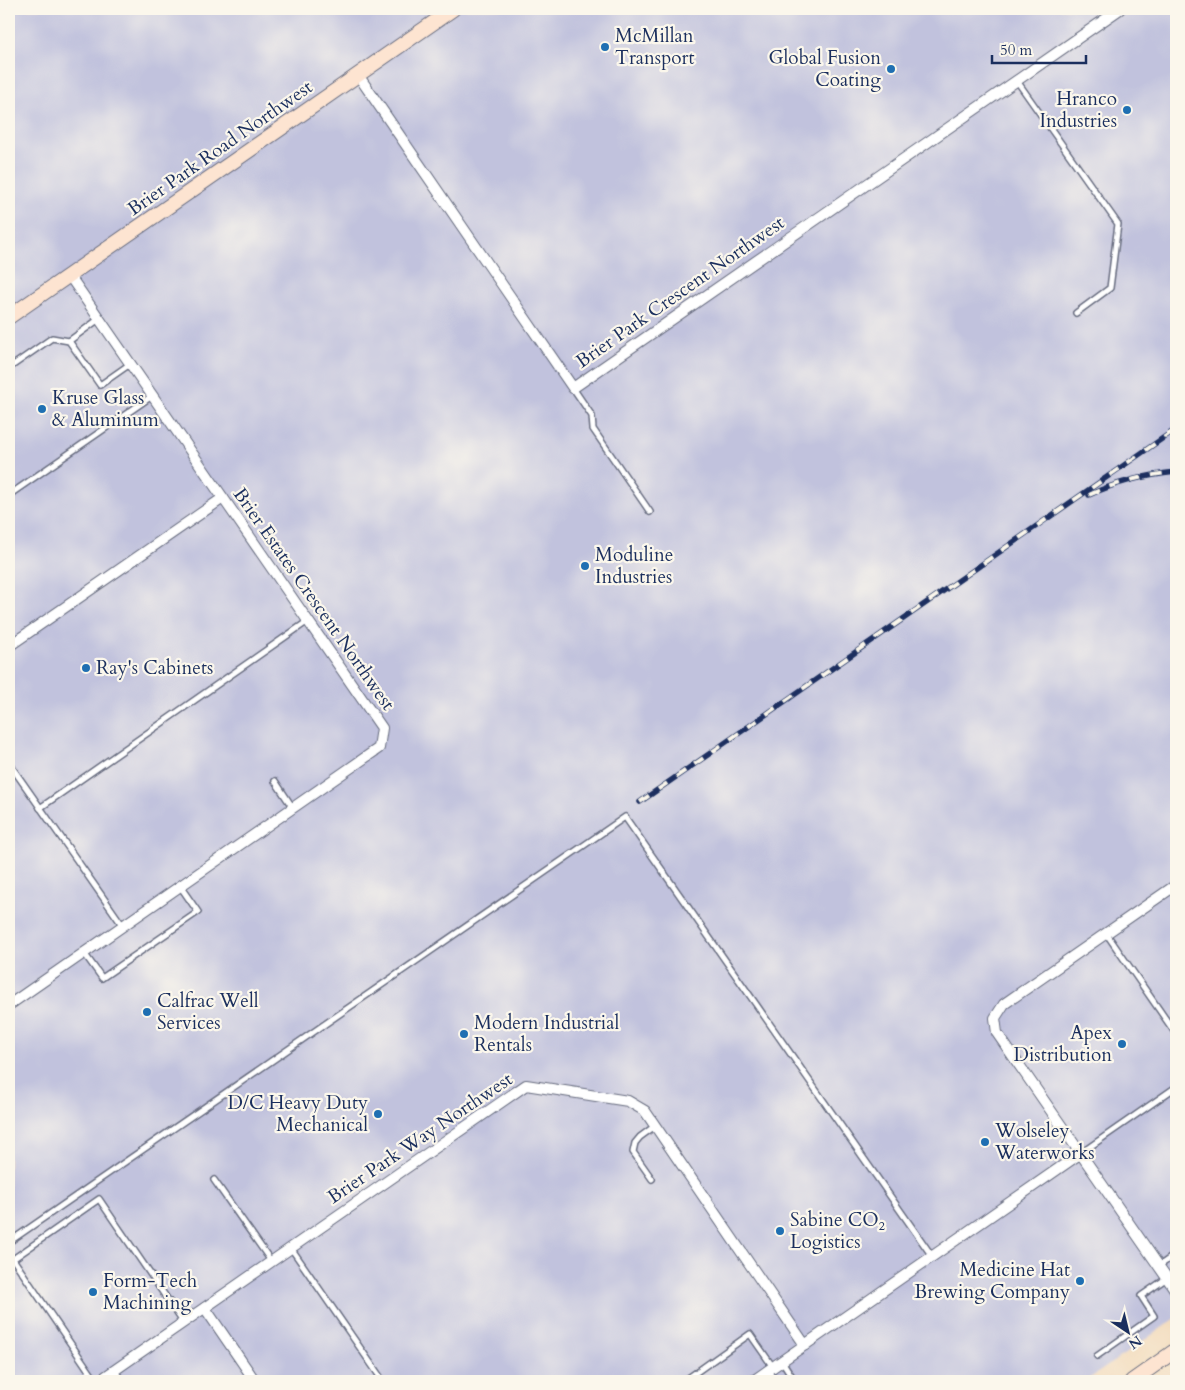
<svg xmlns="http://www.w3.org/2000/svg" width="1185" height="1390" viewBox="0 0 1185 1390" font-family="Cardo,serif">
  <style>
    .industrial { fill: #c1c2dd }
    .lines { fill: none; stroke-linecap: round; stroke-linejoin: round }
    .lane-casing { stroke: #676c7f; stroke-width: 8 }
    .street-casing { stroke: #676c7f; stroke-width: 12 }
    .secondary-casing { stroke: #676c7f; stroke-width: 16 }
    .lane { stroke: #fff; stroke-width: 5 }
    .street { stroke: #fff; stroke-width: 10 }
    .secondary { stroke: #fde4d1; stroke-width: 14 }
    .rail-casing { stroke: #1b2f5e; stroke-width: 5.5 }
    .rail { stroke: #fbf7ec; stroke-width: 4; stroke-dasharray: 11; stroke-linecap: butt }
    .poi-dot { fill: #1f6fb2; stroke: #fbf7ec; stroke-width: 2 }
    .labels { text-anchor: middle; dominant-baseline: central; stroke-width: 4.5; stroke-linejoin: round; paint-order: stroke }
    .poi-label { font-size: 19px; fill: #1b2f5e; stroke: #fbf7ec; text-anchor: start }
    .street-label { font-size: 19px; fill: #1b2f5e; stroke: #fbf7ec }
  </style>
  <rect width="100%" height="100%" fill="#fbf7ec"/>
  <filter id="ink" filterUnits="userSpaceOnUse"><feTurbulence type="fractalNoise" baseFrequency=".02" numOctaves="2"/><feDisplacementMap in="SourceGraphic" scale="10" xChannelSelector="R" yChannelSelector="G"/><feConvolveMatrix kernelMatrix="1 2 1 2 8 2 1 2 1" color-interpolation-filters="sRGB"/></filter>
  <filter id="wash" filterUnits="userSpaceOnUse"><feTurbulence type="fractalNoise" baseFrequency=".0096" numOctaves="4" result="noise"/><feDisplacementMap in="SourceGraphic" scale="20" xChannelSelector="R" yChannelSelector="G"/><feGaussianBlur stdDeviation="1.12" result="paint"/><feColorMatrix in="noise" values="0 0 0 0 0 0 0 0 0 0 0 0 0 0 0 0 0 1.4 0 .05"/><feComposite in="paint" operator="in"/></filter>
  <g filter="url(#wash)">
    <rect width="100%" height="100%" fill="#f3dcbd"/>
    <polygon class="industrial" points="9,9 1176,9 1176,1318 1086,1381 9,1381"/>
  </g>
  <g filter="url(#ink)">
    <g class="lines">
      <g class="lane-casing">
        <g id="lane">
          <polyline points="1017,81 1118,224 1110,288 1076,313"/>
          <polyline points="69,341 99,319"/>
          <polyline points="9,368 52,338 69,341 100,385 130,364"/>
          <polyline points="573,388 592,416 593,429 650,512"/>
          <polyline points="9,495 152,396"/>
          <polyline points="9,763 123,926"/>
          <polyline points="275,781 293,808"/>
          <polyline points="40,808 308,621"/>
          <polyline points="1106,933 1176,1034"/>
          <polyline points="84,953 102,978 198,912 180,886"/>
          <polyline points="1081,1153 1176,1087"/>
          <polyline points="652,1179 633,1152 635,1143 640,1137 655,1126"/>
          <polyline points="214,1180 271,1261"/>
          <polyline points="9,1242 625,817 932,1256"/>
          <polyline points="291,1248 383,1381"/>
          <polyline points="1159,1266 1176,1254"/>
          <polyline points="1097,1356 1154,1316 1141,1296 1167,1278"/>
          <polyline points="782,1361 795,1381"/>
          <polyline points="115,1371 122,1381"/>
          <polyline points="769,1371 776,1381"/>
          <polyline points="96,1381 13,1259 99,1199 183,1322"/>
          <polyline points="684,1381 750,1334 773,1367"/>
        </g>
      </g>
      <g class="street-casing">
        <g id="street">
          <polyline points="358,75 573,388 1120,9"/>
          <polyline points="9,646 223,498"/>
          <polyline points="1176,885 1004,1004 995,1018 997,1033 1176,1291"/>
          <polyline points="9,1005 379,748 382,728 69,275"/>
          <polyline points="205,1308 255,1381"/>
          <polyline points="99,1381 526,1085 628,1101 645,1111 805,1345"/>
          <polyline points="753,1381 1081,1153"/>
        </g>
      </g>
      <g class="secondary-casing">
        <g id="secondary">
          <polyline points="9,317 453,9"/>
          <polyline points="1132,1381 1176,1350"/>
        </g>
      </g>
      <use href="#lane" class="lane"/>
      <use href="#street" class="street"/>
      <use href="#secondary" class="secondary"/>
      <g class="rail-casing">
        <g id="rail">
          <path d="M1089,495C1117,482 1146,475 1176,472"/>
          <polyline points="640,802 1176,429"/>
        </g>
      </g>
      <use href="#rail" class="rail"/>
    </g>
  </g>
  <g class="poi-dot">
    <circle cx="605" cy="47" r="5"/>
    <circle cx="891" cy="69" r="5"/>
    <circle cx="1127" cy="110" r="5"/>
    <circle cx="42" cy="409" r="5"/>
    <circle cx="585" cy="566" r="5"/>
    <circle cx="86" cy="668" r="5"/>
    <circle cx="147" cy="1012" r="5"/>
    <circle cx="464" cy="1034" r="5"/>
    <circle cx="1122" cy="1044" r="5"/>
    <circle cx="378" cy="1114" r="5"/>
    <circle cx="985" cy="1142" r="5"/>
    <circle cx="780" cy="1231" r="5"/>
    <circle cx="1080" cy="1281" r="5"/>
    <circle cx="93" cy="1292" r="5"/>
  </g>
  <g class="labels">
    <g class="poi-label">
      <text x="615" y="36">McMillan<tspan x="615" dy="22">Transport</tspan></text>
      <text x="881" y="58" text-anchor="end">Global Fusion<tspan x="881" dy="22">Coating</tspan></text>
      <text x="1117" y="99" text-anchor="end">Hranco<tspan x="1117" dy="22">Industries</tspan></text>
      <text x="52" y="398">Kruse Glass<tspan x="52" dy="22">&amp; Aluminum</tspan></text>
      <text x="595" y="555">Moduline<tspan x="595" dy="22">Industries</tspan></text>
      <text x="96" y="668">Ray's Cabinets</text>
      <text x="157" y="1001">Calfrac Well<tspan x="157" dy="22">Services</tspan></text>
      <text x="474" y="1023">Modern Industrial<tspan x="474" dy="22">Rentals</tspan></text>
      <text x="1112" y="1033" text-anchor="end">Apex<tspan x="1112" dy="22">Distribution</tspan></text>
      <text x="368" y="1103" text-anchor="end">D/C Heavy Duty<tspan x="368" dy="22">Mechanical</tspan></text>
      <text x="995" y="1131">Wolseley<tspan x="995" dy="22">Waterworks</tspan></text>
      <text x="790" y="1220">Sabine CO₂<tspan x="790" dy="22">Logistics</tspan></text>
      <text x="1070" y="1270" text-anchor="end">Medicine Hat<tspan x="1070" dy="22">Brewing Company</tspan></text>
      <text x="103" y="1281">Form-Tech<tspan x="103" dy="22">Machining</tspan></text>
    </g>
    <g class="street-label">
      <text transform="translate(220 148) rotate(-35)">Brier Park Road Northwest</text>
      <text transform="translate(680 292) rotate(-35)">Brier Park Crescent Northwest</text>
      <text transform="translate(314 599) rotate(55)">Brier Estates Crescent Northwest</text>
      <text transform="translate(420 1138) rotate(-34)">Brier Park Way Northwest</text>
    </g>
  </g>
  <rect width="1185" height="1390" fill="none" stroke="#fbf7ec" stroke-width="30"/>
  <g transform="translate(1128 1332) rotate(145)" stroke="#fbf7ec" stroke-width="4" paint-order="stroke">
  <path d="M0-4L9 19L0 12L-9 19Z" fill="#1b2f5e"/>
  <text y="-8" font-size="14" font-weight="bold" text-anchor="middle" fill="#1b2f5e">N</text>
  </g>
  <path d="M992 55v8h94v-8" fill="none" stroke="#1b2f5e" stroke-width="2.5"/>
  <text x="1000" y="55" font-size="15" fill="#1b2f5e" stroke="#fbf7ec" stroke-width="4" paint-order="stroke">50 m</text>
</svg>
